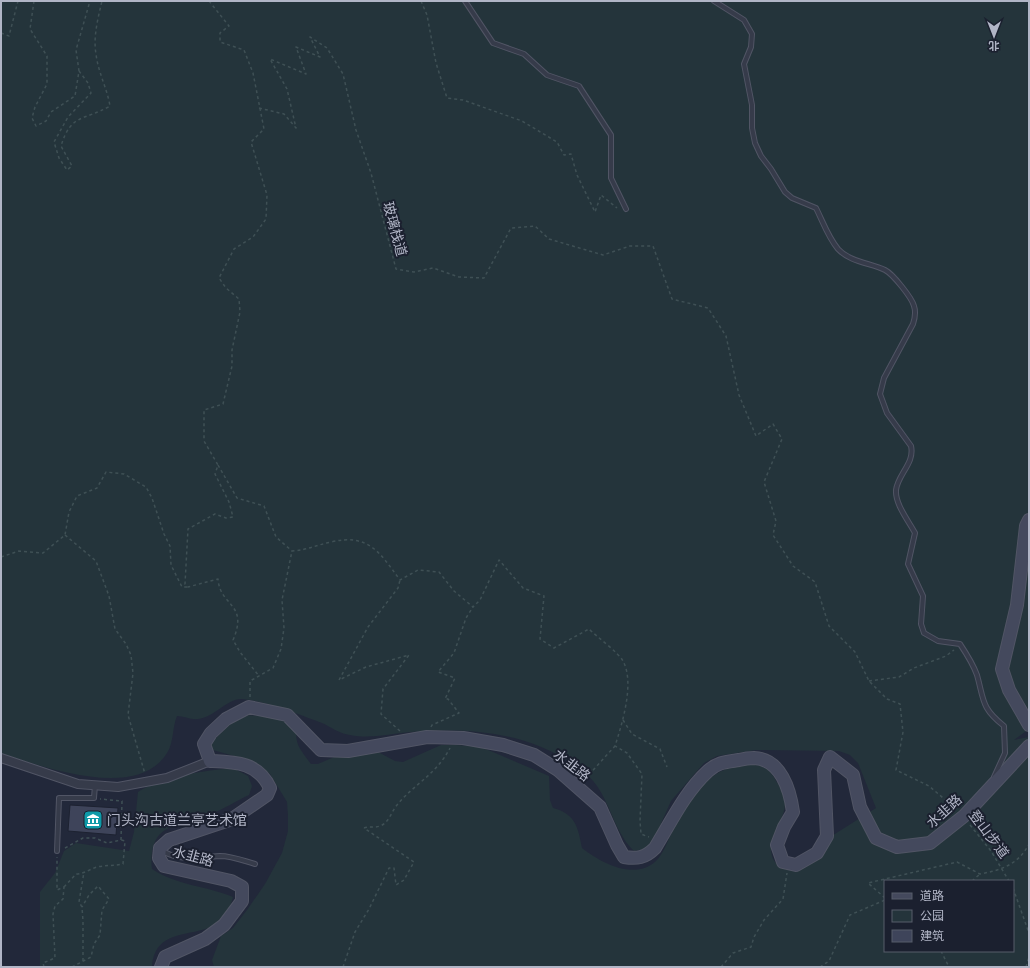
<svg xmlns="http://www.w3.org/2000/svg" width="1030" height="968" font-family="'Fira Sans','Noto Sans SC',sans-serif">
<rect width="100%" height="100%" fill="#22283a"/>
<g fill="#24343b" fill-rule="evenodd">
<path d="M1,1H1029V729L1014,740L1029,737V967H214L212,960L221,936L233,928L247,910L265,884L282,853L288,831V815L287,802L270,774L248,760L213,750L210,744L229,725L245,715L292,718L297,724C294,744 299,748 311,764H318L341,754L378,752L395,761L403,762L441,745H456L481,747L549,776L550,800L553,808C576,814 578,828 582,848C601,863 635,881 656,861C663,854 667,843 671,834C684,806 701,776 732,767C744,764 756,763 767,769C771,772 774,777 776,781C780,786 784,795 785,801C787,822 756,849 781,868L876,808L858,763L850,755L839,751L756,750L717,756L704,763L671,801L652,844L645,849L634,851C611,829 610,793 585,773C534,732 473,727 410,732C390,734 370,739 350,735C340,734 331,727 322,723C301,715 263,700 241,699C227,699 213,718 198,719C192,720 183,716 177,716C172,728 174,742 167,753C137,802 43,766 1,754ZM885,881H1013V951H885Z"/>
<path d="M233,768L248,776L252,786L249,795C236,801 224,809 211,814C177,827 148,822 152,869C175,885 207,886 233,897C231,905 228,913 223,919C202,941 155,923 152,967H40V892L55,873L64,851L76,843L129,851L134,832L138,792C160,777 207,770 233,768Z"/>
</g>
<path fill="#3e445a" stroke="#1d2231" d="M70,805L118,808L116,835L68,831Z"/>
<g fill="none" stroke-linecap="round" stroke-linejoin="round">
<g stroke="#515565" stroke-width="6">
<g id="lane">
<path d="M465,1L493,43L524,54L547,75L579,86L611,135V178L626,209"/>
<path d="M714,1L744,20L752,34L751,47L744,64L752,105V128L755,143L761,156L771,169L785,192L792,198L816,208C823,222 828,237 838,249C850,262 870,263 885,270C893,274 912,298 914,306C916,312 915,318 913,324L884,378L880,394L887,413L911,446C915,463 898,474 896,490C895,504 908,520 915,533L908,564L923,596L921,624L924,633L938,641L960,644C966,653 973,664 977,675C984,700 981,708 1004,726L1005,753L994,777"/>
<path d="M162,850C176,862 203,857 220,856C232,856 244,861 255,864"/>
<path d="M57,851L59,798H94L95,785"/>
</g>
</g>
<g stroke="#515565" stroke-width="10">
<path id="street" d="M1,758L78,784L118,787L167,778L210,761"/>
</g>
<g stroke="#515565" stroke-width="14">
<g id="secondary">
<path d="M1029,520L1026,526L1017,605L1002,669L1009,690L1029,725"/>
<path d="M161,967L165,957L205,939L224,925L242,901V887L231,881L164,866L159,858L160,848L169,840L232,819L267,795L270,788C258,762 235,762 210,761L204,744L211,733L226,719L249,707L287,715L321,750L348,751L427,737L463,738L503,745L534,755L558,770L600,807L617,845L624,857C637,859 645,858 655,848C671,822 685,792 708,771C718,762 726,762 739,760C743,759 749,758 754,758C781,759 790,790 793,812L784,827L777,845L783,862L796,865L817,853L827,836L824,770L830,757L853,775L860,807L876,838L897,847L930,843L964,816L1029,746"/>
</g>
</g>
<g stroke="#3f5055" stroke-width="1.5" stroke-dasharray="3 3" stroke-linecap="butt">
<path d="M34,1L30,29L47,56V84L35,107L32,118L36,126L46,121L51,112L75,96L79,71L76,50L90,1"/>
<path d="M209,1L229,26L220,33V42L244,50L253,73L264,129L251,142L267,195L266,219L253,237L234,249L219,278L226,288L239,299L240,312L232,350V366L223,404L204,410V441L218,465L215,474L229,502L233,517L226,518L215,514L188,529L185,584L188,587L218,579C220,607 249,603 233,640L240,652L259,676"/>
<path d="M421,1L427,15L436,63L447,98L463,100L522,121L557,142L564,155L571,154L577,175L595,212L601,195L617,208"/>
<path d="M1,33L9,36L18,1"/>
<path d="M79,71L88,83L91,93L68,117L54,142L59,158L67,170L72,166L61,146C71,113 84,121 110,106C107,88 98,72 96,54C93,37 98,18 102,1"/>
<path d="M259,108L284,114L296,128L287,89L270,59L306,74L296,47L320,57L310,37L327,48L343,74L356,130L371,173L396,269L414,272L433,268L459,277L484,278L511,228L535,226L549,239L603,255L630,246H653L672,299L708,308L726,336L739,395L756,436L773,424L782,439L764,482L776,521L773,535L793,566L815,582L829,626L855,652L869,681L887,699L900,704L903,732L896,770L929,786L956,809"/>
<path d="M218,465L237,498L264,506L276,537L292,551C308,550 316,545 331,542C369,533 380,553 400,580L418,570L439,572L454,591L473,607L480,600L499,560L523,588L544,596L540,639L554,648L589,629C596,636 619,653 623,661C635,683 622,724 615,746L627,753L642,774L640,821L641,834L649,837"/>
<path d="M65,535L96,561L109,596L115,629L126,644L131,655L133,673L128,715L145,774"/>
<path d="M1,557L19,551L43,553L65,535L69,512L77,496L97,488L106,472L124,474L146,487L152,498L164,534L170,546L171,565L182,587H188"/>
<path d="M869,681L899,677L914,668L946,656L954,650"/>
<path d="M250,697V681L273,668L281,649L284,628L282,600L292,551"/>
<path d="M623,720L632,734L660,749L667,767"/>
<path d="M431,727L432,725L459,713L448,699H445L455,678L438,672L454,653L466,618L473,607"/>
<path d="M400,731L381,714L383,689L409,655L366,667L339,680L368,627L398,588L400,580"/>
<path d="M585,779L615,746"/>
<path d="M970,825L991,851L1009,881"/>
<path d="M364,828C369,826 375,828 380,826C389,823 391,812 397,805C415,783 436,775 450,748"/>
<path d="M65,848L83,838H95L107,843L121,840L122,801L100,799"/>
<path d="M972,881L980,874"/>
<path d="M64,887L76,874C84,874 90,869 97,867C106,865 114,866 123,864L125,841L121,840"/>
<path d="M1013,888L1029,933"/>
<path d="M885,898L868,883L957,862L980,874C1001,870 1018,865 1029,844"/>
<path d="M941,951L949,967"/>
<path d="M83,961V921L82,907L79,902L84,872"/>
<path d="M44,967L43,963L55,958L53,914L55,906L63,899L64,887L57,890V857"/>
<path d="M72,967L91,957L94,944L100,935L102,910L109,899L98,886L89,895L82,907"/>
<path d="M343,967L355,932L369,909L389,868H394L396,885L404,880L414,862L364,828"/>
<path d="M721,967L733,953L751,947L754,937L764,920L783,899L787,873"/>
<path d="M820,967L829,961L850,915L885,900"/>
<path d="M1026,967L1029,957"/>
</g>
<use href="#lane" stroke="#363b4a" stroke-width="4"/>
<use href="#street" stroke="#363b4a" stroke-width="8"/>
<use href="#secondary" stroke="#44495d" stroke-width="12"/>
</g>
<defs>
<g id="museum-square" transform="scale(1)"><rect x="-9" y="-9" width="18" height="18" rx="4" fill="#0f9aa8" stroke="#1b202f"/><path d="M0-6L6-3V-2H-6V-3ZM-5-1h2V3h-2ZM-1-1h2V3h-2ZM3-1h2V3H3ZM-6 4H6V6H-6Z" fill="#fff"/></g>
</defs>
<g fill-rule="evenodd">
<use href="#museum-square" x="93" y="820"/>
</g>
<g text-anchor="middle" stroke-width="4" stroke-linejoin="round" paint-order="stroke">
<g font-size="14" fill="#b1b5c6" stroke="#1b202f">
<text transform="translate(395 229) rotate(75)" y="5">玻璃栈道</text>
<text transform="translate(572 765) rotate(38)" y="5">水韭路</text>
<text transform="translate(944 811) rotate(-42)" y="5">水韭路</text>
<text transform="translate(989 834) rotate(53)" y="5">登山步道</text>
<text transform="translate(193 856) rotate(15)" y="5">水韭路</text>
</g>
<g font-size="14" fill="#b1b5c6" stroke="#1b202f" text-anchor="start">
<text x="107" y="825">门头沟古道兰亭艺术馆</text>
</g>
</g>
<rect width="1030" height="968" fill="none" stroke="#b1b5c6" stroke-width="4"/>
<rect x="884" y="880" width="130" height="72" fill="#1b202f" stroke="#575c6b"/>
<rect x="892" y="893" width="20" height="6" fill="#44495d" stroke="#575c6b"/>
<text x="920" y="900" font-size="12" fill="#b1b5c6">道路</text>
<rect x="892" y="910" width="20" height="12" fill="#24343b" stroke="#575c6b"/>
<text x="920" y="920" font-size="12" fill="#b1b5c6">公园</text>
<rect x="892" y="930" width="20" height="12" fill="#3e445a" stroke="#575c6b"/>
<text x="920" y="940" font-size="12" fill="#b1b5c6">建筑</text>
<g transform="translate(994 36) rotate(180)" stroke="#1b202f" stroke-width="3" paint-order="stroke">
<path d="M0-3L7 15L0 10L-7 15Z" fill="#b1b5c6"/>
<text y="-6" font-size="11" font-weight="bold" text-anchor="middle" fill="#b1b5c6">北</text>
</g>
</svg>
